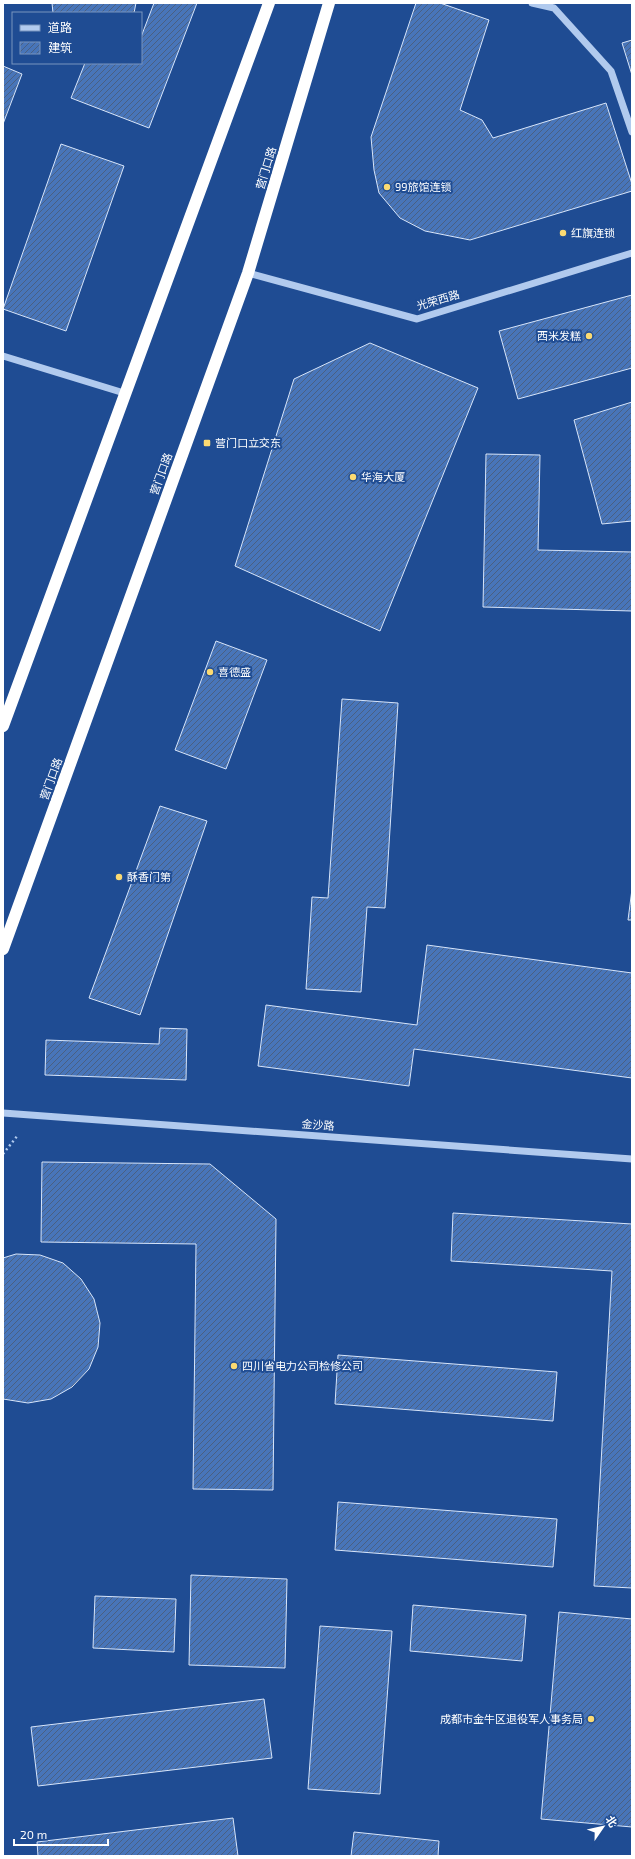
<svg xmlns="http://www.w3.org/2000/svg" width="635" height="1859" font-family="'Exo 2','Noto Sans SC',sans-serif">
<defs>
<pattern id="building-hatch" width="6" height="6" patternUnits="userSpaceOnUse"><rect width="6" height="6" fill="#4875b9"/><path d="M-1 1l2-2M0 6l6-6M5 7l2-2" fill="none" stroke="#4a6082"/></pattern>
</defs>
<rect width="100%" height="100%" fill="#1f4c93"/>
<g fill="url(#building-hatch)" stroke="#d7e5fa">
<path d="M52,3H136L134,13H53Z"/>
<path d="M154,3H197L149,128L71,98L85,63H141V37Z"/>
<path d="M416,3H440L489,20L460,110L482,120L493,138L606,103L632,184V191L470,240L425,231L400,218L379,193L374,170L371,137Z"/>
<path d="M632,40V75L622,43Z"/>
<path d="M3,66L22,74L3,124Z"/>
<path d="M61,144L124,166L66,331L3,309Z"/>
<path d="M632,295V368L518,399L499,331Z"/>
<path d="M370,343L478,388L380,631L235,566L294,379Z"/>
<path d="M632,402V521L602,524L574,420Z"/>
<path d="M486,454L540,455L538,550L632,552V611L483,607Z"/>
<path d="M216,641L267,660L226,769L175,750Z"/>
<path d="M342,699L398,703L385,908L367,907L361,992L306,989L312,897L328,898Z"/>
<path d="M160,806L207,821L140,1015L89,998Z"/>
<path d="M632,889V920H628Z"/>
<path d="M427,945L632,973V1078L414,1049L409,1086L258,1066L266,1005L417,1025Z"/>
<path d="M160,1028L187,1029L186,1080L45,1075L46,1040L159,1044Z"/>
<path d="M42,1162L210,1164L276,1219L273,1490L193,1489L196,1244L41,1242Z"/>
<path d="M453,1213L632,1224V1588L594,1586L612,1271L451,1261Z"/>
<path d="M16,1254L40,1255L63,1263L81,1279L94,1299L100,1323L98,1347L89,1369L72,1387L51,1399L28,1403L3,1399V1258Z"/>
<path d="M338,1355L557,1372L553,1421L335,1404Z"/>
<path d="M338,1502L557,1519L553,1567L335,1550Z"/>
<path d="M191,1575L287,1579L285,1668L189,1665Z"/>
<path d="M95,1596L176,1599L174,1652L93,1648Z"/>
<path d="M413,1605L526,1615L522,1661L410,1651Z"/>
<path d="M559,1612L632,1619V1827L541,1819Z"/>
<path d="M320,1626L392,1631L380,1794L308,1789Z"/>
<path d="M264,1699L272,1758L38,1786L31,1727Z"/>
<path d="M233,1818L238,1856H38L37,1842Z"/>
<path d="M354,1832L439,1841L438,1856H351Z"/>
</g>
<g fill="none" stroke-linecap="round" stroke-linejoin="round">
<path stroke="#b1caee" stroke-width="2.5" stroke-dasharray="2 3" stroke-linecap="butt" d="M3,1154L18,1135"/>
<g stroke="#b1caee" stroke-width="7">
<path d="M532,3L554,8L611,71L632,132"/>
<path d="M248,273L417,319L632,253"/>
<path d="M3,356L124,393"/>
<path d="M3,1113L632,1159"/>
</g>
<g stroke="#fff" stroke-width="12">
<path d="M3,726L269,3"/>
<path d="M3,949L248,273L329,3"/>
</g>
</g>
<g fill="#fbda72" stroke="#1f4c93" stroke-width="1.5">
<circle cx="387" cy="187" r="4"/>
<circle cx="563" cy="233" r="4"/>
<circle cx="589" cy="336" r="4"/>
<rect x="203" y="439" width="8" height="8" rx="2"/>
<circle cx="353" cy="477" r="4"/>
<circle cx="210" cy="672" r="4"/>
<circle cx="119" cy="877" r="4"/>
<circle cx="234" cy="1366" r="4"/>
<circle cx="591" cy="1719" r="4"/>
</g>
<g text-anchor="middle" stroke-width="4" stroke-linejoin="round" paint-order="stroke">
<g font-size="11" fill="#fff" stroke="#1f4c93">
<text transform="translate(266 168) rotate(-73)" y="4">营门口路</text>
<text transform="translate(438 300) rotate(-16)" y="4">光荣西路</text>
<text transform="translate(161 474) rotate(-70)" y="4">营门口路</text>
<text transform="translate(51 779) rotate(-70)" y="4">营门口路</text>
<text transform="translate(318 1125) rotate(4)" y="4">金沙路</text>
</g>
<g font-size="11" fill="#fff" stroke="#1f4c93" text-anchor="start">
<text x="395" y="191">99旅馆连锁</text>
<text x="571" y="237">红旗连锁</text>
<text x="581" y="340" text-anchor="end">西米发糕</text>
<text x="215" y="447">营门口立交东</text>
<text x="361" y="481">华海大厦</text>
<text x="218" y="676">喜德盛</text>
<text x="127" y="881">酥香门第</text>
<text x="242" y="1370">四川省电力公司检修公司</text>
<text x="583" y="1723" text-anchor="end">成都市金牛区退役军人事务局</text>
</g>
</g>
<rect width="635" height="1859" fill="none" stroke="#ffffff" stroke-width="8"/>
<rect x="12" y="12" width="130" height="52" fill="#1f4c93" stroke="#7994be"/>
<rect x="20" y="25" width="20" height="6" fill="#b1caee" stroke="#7994be"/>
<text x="48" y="32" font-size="12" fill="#ffffff">道路</text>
<rect x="20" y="42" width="20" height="12" fill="url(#building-hatch)" stroke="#7994be"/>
<text x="48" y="52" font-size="12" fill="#ffffff">建筑</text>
<g transform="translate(603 1827) rotate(56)" stroke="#1f4c93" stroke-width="3" paint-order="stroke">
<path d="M0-3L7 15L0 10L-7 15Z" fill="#ffffff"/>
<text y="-6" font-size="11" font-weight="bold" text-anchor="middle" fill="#ffffff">北</text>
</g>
<path d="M14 1839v6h94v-6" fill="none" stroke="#ffffff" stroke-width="2"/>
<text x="20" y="1839" font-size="12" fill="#ffffff" stroke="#1f4c93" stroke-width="3" paint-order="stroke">20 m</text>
</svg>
